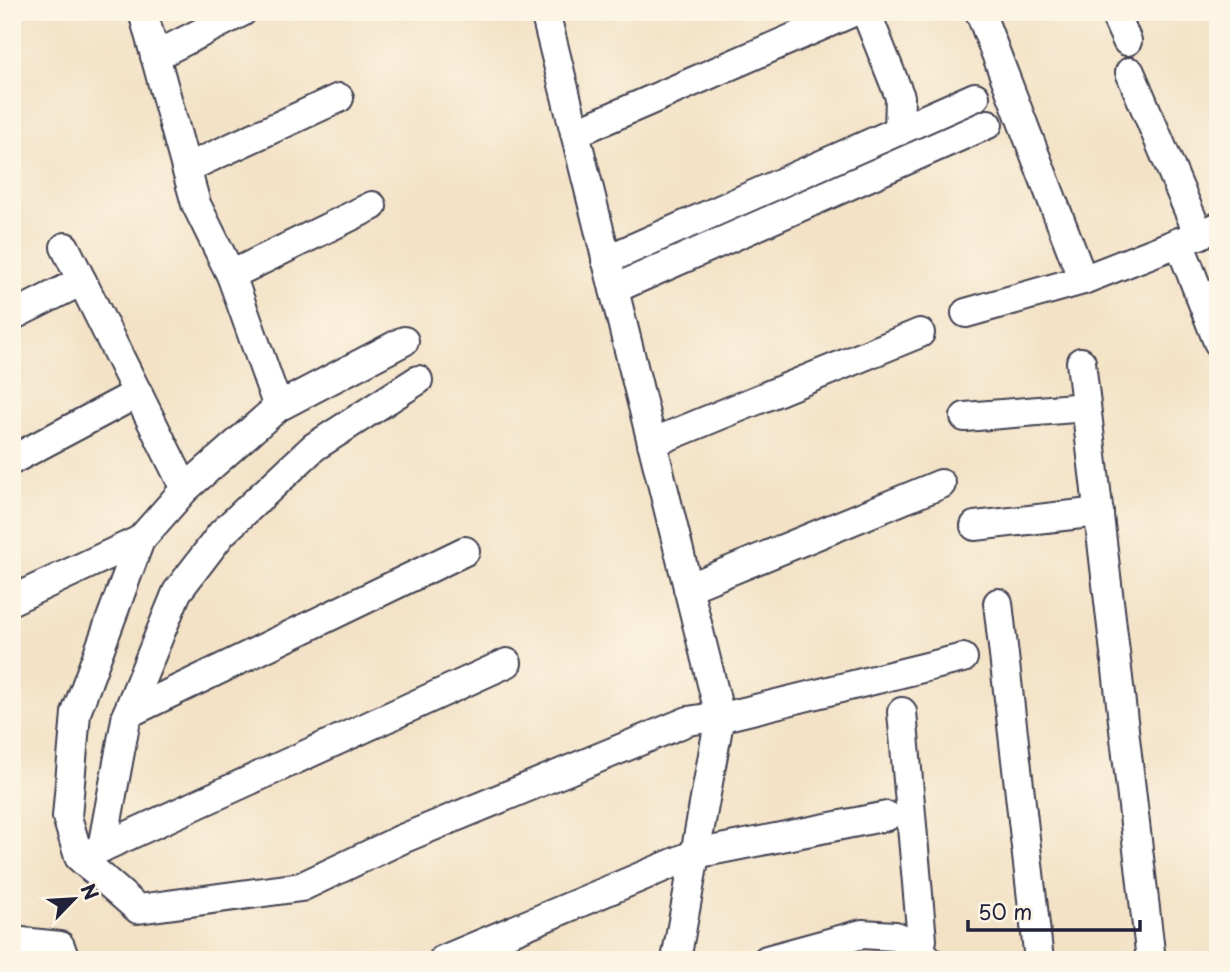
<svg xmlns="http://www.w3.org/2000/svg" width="1230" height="972" font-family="'Playpen Sans',sans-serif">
<rect width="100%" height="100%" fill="#fcf5e5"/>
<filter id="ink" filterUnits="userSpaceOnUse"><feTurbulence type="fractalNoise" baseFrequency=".0143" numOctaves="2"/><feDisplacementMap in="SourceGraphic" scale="14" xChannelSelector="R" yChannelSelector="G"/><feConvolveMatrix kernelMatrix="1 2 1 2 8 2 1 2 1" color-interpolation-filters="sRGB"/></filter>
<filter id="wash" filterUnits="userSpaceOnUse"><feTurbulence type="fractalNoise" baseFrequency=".00686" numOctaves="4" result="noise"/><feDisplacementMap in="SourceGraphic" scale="28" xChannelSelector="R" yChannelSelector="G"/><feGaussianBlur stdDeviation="1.57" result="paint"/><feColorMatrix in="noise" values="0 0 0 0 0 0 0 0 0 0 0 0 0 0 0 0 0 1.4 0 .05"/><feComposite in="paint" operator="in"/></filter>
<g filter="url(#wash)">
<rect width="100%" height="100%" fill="#f3e2c6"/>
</g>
<g filter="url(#ink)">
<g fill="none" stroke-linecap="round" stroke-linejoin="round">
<g stroke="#413f50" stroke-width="32">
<g id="minor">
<path d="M143,12L196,204L231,275L278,407"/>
<path d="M545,12L720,716L676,960"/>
<path d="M866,12L900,97L899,131"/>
<path d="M980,12L1083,280"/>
<path d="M1114,12L1127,41"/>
<path d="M155,56L242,12"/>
<path d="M1130,72L1199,235"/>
<path d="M575,133L853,12"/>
<path d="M187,168L339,98"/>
<path d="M1179,242L1218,342"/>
<path d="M65,247L185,489"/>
<path d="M606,260L975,97"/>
<path d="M231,275L372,206"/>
<path d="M614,289L988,124"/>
<path d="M966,313L1083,280L1218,227"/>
<path d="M12,316L82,281"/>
<path d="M404,341L278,407L185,489L140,540L76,713L67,817L79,857L138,909L301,887L402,839L688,721L720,716"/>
<path d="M1081,362L1151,960"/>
<path d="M965,417L1086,407"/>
<path d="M652,443L920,333"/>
<path d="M12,460L138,393"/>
<path d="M975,526L1099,512"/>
<path d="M688,588L941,484"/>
<path d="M12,600L140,540"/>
<path d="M998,603L1039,960"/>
<path d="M902,712L922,940L919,948"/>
<path d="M127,714L465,551"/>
<path d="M719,718L963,658"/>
<path d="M102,848L127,714L177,592L222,533L314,447L418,380"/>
<path d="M88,854L507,663"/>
<path d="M12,941L60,946L65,960"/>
<path d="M443,960L695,854L887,816"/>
<path d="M767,960L862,934L895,936L914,943L929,960"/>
</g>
</g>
<use href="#minor" stroke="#fff" stroke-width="28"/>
</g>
</g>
<rect width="1230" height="972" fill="none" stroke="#fcf5e5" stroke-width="42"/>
<g transform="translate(74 899) rotate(65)" stroke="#fcf5e5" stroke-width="5" paint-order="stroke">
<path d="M0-5L12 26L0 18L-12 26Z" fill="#22223b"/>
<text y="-10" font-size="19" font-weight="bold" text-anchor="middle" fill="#22223b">N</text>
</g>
<path d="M968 920v10h172v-10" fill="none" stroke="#22223b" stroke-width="3.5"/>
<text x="978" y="920" font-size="21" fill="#22223b" stroke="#fcf5e5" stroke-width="5" paint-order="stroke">50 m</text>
</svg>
